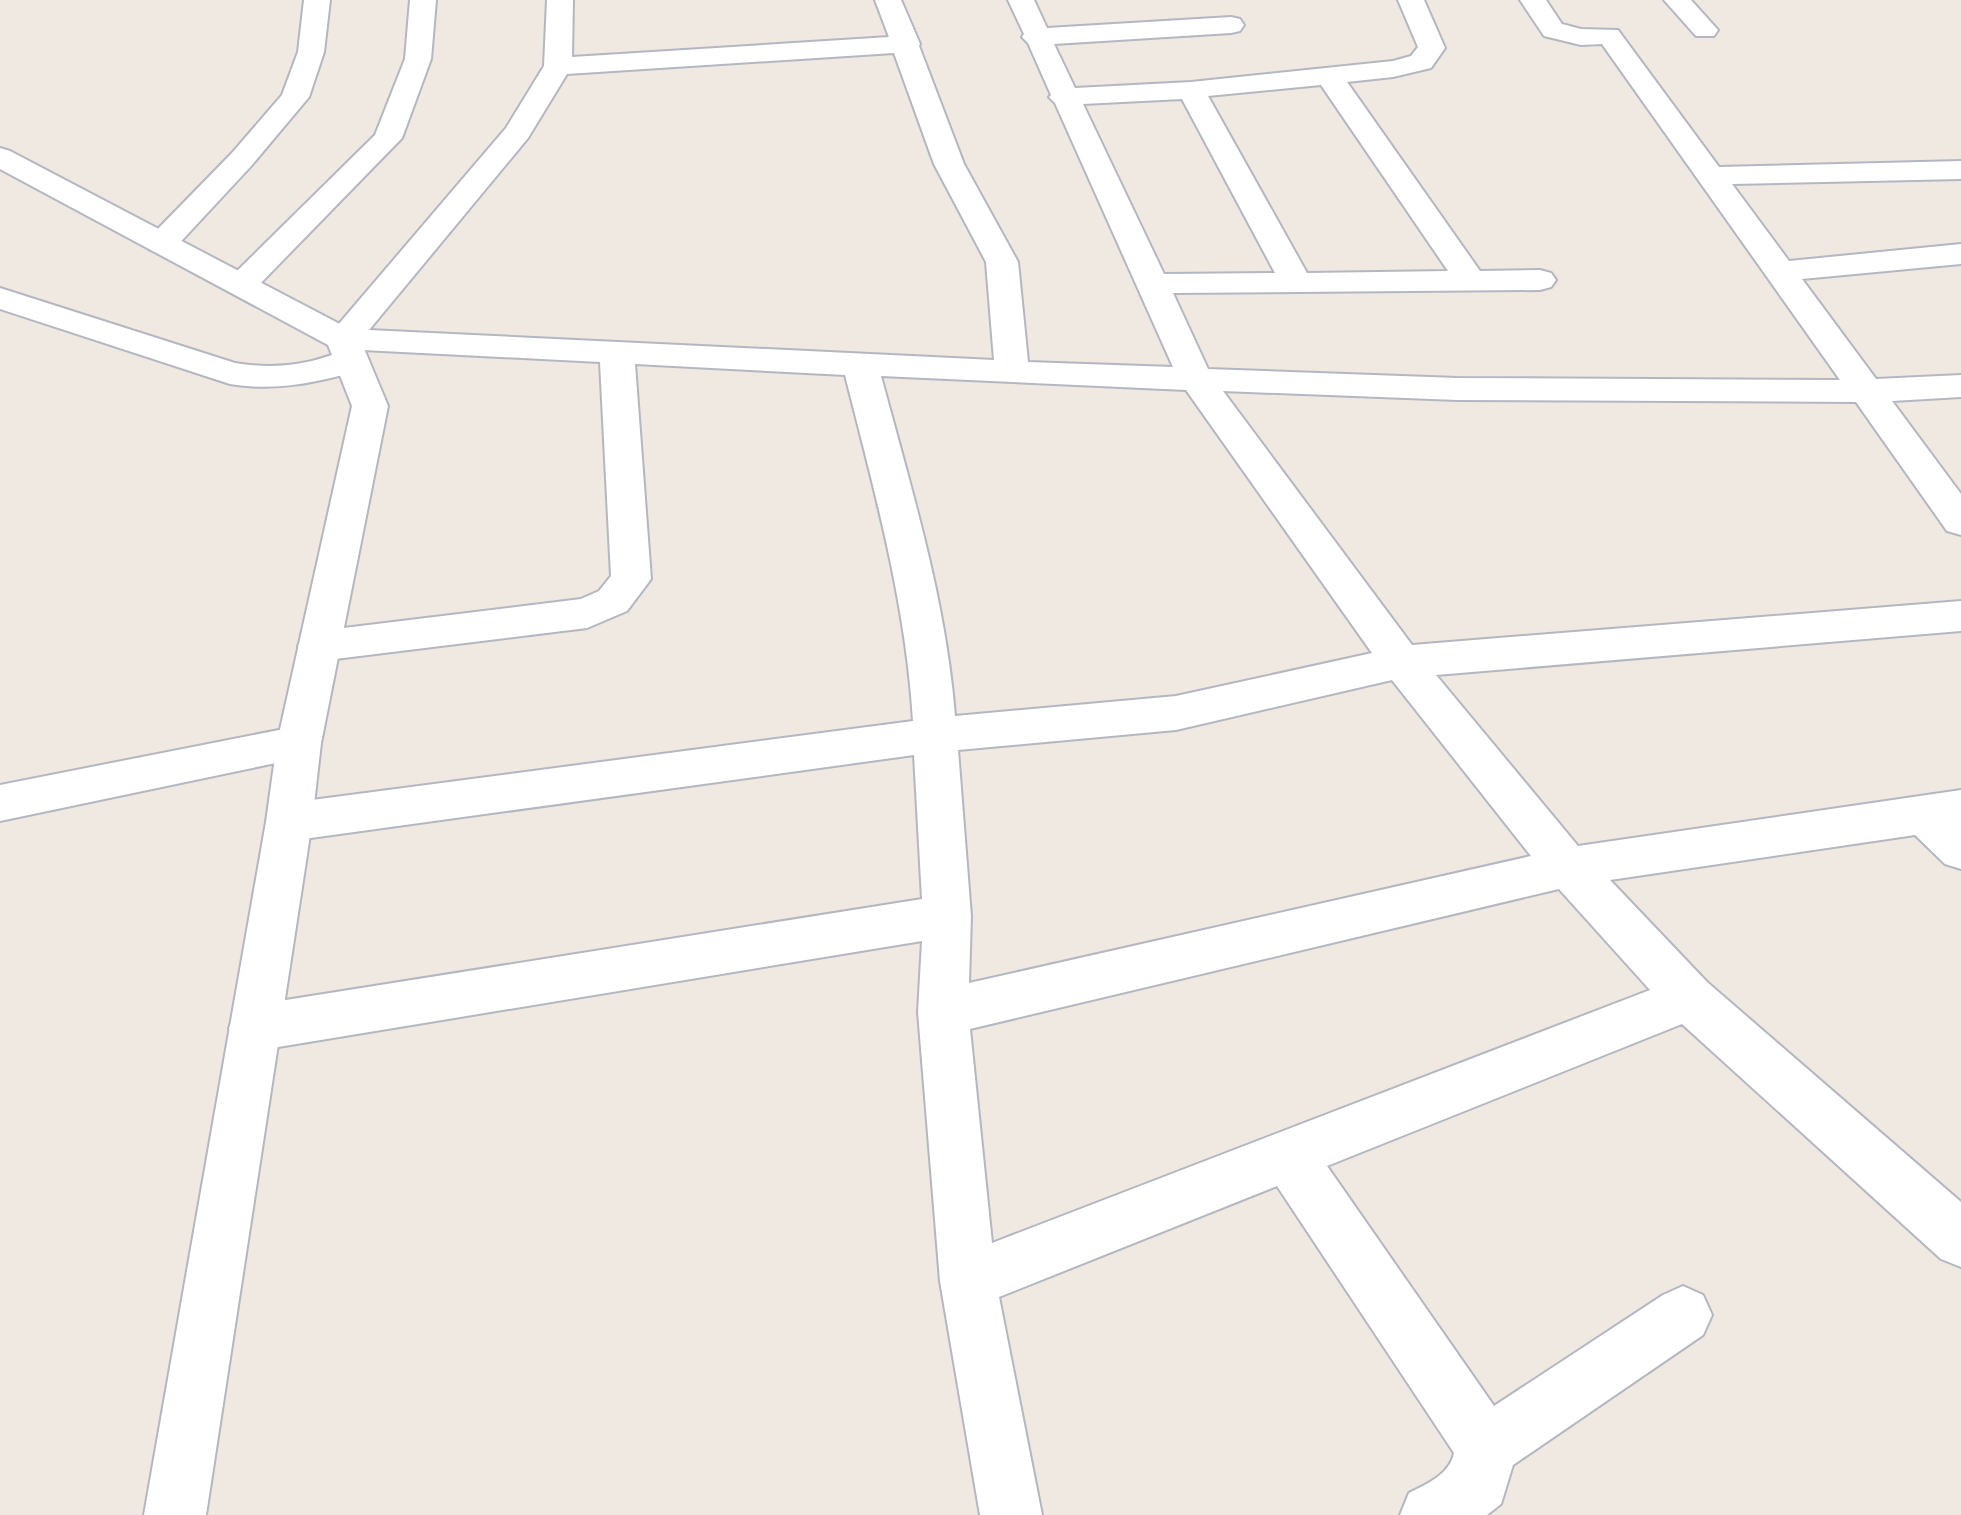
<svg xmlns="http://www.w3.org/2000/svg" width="1961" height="1515" font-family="'IBM Plex Sans',sans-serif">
<rect width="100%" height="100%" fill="#efe9e1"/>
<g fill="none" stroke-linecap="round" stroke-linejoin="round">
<g stroke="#b4b7c1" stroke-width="4">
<g id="minor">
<path d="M304,0H330L324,52L309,97L252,165L173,250L162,252L151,250L146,243L151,236L232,153L282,95L298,52Z"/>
<path d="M410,0H436L431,59L402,138L252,292L241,295L230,292L225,285L230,278L375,135L405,59Z"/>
<path d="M547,0H573L572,57L889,37L875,0H901L920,44L919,46L964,164L1018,262L1028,362L1173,367L1055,103L1049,97L1051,95L1028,43L1022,37L1024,34L1008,0H1034L1047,28L1231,17L1240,19L1244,25L1240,31L1231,33L1054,44L1075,88L1191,82L1393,61L1411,56L1418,47L1398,0H1424L1445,48L1431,68L1393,77L1347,82L1480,271L1540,270L1551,273L1556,280L1551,287L1540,290L1173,293L1208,369L1457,378L1840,380L1602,44L1581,45L1544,36L1520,0H1546L1562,24L1581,29L1618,30L1719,167L1961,161V179L1732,184L1789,261L1961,244V264L1802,279L1876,379L1961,375V397L1892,401L1961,494V535L1947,531L1856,402L1457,400L1223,391L1412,645L1961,601V631L1436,675L1578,846L1961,790V869L1945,864L1915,835L1610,880L1707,982L1961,1202V1267L1941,1259L1682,1024L1327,1166L1494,1406L1663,1295L1683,1286L1703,1295L1712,1315L1703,1335L1513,1465L1501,1504L1487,1515H1400L1409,1493C1427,1484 1450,1474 1454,1453L1277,1186L999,1297L1042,1515H980L940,1281L918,1012L922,941L254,1051L236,1044L229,1028L236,1012L254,1005L922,899L914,755L289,841L273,835L266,822L273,809L289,803L913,721C906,603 874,489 845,375L635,364L651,579L627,611L587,628L319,661L304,657L298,646L304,635L319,631L581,599L599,591L611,576L600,362L343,349L331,346L326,339L506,128L544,66ZM894,53L934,164L986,262L994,360L369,330L528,138L567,74ZM1321,85L1448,271L1307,273L1208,96ZM1182,99L1275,273L1164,274L1083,104ZM881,376L1186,390L1372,653L1176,696L955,716C946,600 911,488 881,376ZM1392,680L1531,856L969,983L971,916L958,750L1176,730ZM1559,889L1650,990L992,1243L970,1029Z"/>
<path d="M1664,0H1691L1718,30L1714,36H1696Z"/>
<path d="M0,288L235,363C259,367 283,367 307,362C326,358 344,348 364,353L369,361L364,369C319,382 277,392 230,384L0,309Z"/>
<path d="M299,726L314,731L321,743L314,755L0,821V785Z"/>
</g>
</g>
<g stroke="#b4b7c1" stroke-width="4">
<path id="tertiary" d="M0,148L10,151L355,332L360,339L388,406L321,743L312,822L206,1515H144L266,822L277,743L352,406L328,345L0,169Z"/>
</g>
<use href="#minor" fill="#fff" fill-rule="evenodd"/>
<use href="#tertiary" fill="#fff" fill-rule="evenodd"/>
</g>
</svg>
